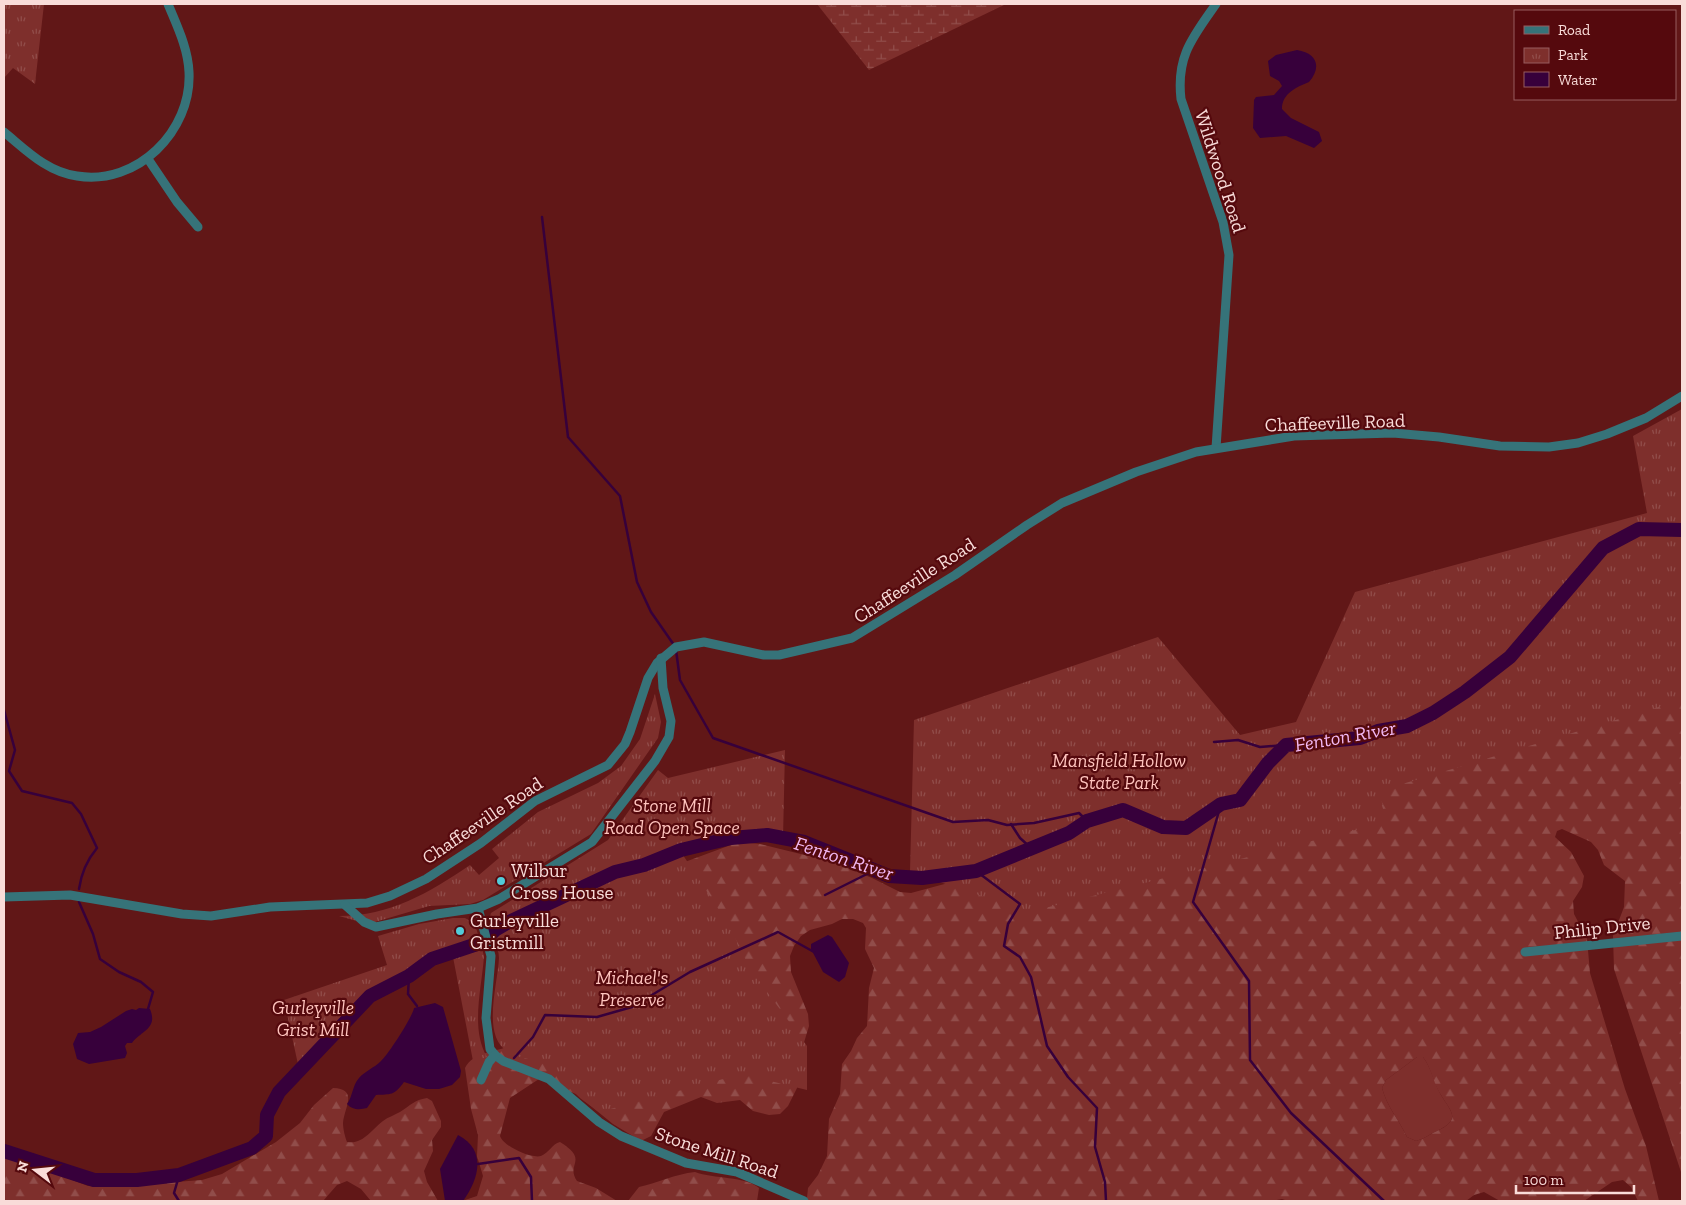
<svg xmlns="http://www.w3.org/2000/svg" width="1686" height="1205" font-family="'Zilla Slab',serif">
<defs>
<pattern id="forest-firs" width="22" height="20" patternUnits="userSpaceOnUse" patternTransform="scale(1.25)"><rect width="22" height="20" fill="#7e2f2c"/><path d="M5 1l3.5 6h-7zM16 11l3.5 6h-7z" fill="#914d4a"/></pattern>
<pattern id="wetland-marsh" width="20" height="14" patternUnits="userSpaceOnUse" patternTransform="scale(1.25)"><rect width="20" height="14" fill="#7e2f2c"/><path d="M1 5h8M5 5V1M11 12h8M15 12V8" fill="none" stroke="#914d4a"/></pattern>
<pattern id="park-tufts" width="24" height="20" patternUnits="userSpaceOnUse" patternTransform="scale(1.25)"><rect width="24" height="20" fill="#7e2f2c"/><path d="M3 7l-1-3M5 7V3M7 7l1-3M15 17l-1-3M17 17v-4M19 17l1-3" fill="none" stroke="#914d4a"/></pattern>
</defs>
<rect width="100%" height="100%" fill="#611717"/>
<path fill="#7e2f2c" d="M1417,1057H1423C1432,1069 1434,1083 1441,1095C1451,1112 1462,1119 1437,1131C1430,1134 1424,1139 1416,1141L1407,1137C1399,1120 1387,1107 1382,1088L1386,1080Z"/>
<g fill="url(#forest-firs)" fill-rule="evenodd">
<path d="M1682,531V1175L1614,969L1613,936L1624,907L1625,881L1604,865L1598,850L1591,842L1562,829L1557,831L1555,837L1571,852L1584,876L1582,887L1573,901L1574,914L1587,939L1590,973L1625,1089L1646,1146L1659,1201H1638L1631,1187L1623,1180L1612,1182L1584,1201H1500L1484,1192L1474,1195L1466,1201H1288L1282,1199L1271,1201H809L807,1198L808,1188L818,1175L827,1156L829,1119L840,1094L842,1064L851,1051L857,1038L867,1026L869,988L874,968L865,949L866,928L863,923L853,919H842L832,924L810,930L801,936L794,946L790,956L791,972L808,1014L809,1026L802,1049L797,1088L788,1106L780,1114L769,1115L753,1111L740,1100L717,1103L701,1097L664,1112L651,1136L641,1141L613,1124L576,1094L539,1079L510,1098L500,1136C503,1146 531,1159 541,1156C549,1153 552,1144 560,1142C590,1161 565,1163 577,1181L596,1188L617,1201H462L477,1196L483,1176L477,1156L478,1135L471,1109L465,1068C473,1052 495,1052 510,1046L655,873L739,842L760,844L833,862L872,878L900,892L911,893L952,882L1066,844ZM1417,1057H1423C1432,1069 1433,1083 1441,1095C1451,1112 1462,1119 1437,1131C1430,1134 1424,1139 1416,1141L1407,1137C1399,1120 1387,1107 1382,1088L1386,1080Z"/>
<path d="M333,1088C359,1089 344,1108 343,1123C343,1129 345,1137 347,1142C363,1145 372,1129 383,1121C388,1117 395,1115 400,1112C411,1105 414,1100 427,1098L432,1101L441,1121V1127L432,1140L433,1151L424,1171L427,1182L438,1201H371L361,1189L347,1181L337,1185L323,1201H4V1157L9,1156L88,1186L109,1187L202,1180L222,1174L276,1142L300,1123L314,1105Z"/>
<path d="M695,1172C713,1179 746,1176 759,1188L757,1201H628L639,1187C658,1183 675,1174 695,1172Z"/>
</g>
<path fill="url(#wetland-marsh)" d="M817,4H1006L869,70Z"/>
<g fill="url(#park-tufts)">
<path d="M4,4H44L35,84L13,68L4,78Z"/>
<path d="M1682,409V700L1379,791L1387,822L1029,912L910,872L914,720L1158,637L1240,735L1296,722L1355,592L1647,513L1633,436Z"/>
<path d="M655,694L661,722L658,738L591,834L483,900L470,904L429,906L375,922L357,921L339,916C390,916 429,893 470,865L479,875L499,858L492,849L538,812L598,783L621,766L640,739Z"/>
<path d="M785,750L783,838C747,832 715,841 681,852L730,927L749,967L807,1046V1090L742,1074L599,1112C593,1107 586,1103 580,1098C568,1086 560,1073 544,1064C533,1058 519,1059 508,1052C481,1036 498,984 499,958C499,944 486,926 491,913L608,840L658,770L668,778Z"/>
<path d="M453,918H465L475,924L484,956C482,987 470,1029 487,1057L473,1061L453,957L416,964L391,981L366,1006L331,1035L301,1078L284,1000L387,965L378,936L419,924Z"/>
</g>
<g fill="#37003b">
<path d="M1297,50C1317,53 1322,67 1309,82C1297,87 1282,93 1282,109L1291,118L1319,132L1322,141L1314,148L1286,136L1260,138L1253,128L1254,100L1256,97L1274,95L1282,86L1279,81L1270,76L1268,61L1276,55Z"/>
<path d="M828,935L832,937L849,963L845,977L839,982L823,972L811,949V944Z"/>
<path d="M435,1003L443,1007L461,1071L460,1077L452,1085L439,1089H426L404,1082C394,1096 391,1094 376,1095L367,1108C360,1110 352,1110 347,1104C353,1096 352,1086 359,1078C365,1071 374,1068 381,1061C388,1055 413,1016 414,1008Z"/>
<path d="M139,1008L150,1009C158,1029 142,1030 132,1043H127L125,1046L127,1053L125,1058L89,1064L77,1059L73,1044L78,1033L90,1032L101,1027L126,1011L132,1009L136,1010Z"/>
<path d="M458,1135C487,1150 479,1179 463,1201H445L440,1169Z"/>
</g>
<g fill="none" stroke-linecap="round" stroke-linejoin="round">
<g stroke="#37003b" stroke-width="2.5">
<path d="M542,217L568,437L620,496L637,582L651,612L674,645"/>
<path d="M676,650L680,680L713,738L953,822L988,820L1007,825L1034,823L1079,813L1087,821"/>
<path d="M4,710L15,750L9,771L22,791L72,803L81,814L97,848C87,860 81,875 79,889"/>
<path d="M1214,742L1238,740L1260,747L1286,745"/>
<path d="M1221,804L1193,902L1249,981L1250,1060L1291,1113L1384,1201"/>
<path d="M1011,824L1020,838L1031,848"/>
<path d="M976,871L1020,904L1008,924L1004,946L1020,957L1031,977L1047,1046L1068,1077L1097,1108L1095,1147L1105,1182L1106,1201"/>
<path d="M825,895L873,871"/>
<path d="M79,902L93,934L100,959L119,972L141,982L153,992L148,1009"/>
<path d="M409,976L408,994L417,1006"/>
<path d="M514,1058L533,1037L545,1015L597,1017L632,1007L690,972L778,932L814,952"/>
<path d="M478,1164L519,1158L531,1177L532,1201"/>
<path d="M179,1201L174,1193L179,1176L213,1163"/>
</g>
<path stroke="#37003b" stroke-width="14" d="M4,1151L94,1180H137L179,1175L252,1148L266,1136L267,1115L279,1092L370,996L409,976L432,959L483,942L495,930L507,923L615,872L644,865L681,850L731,838L767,835L804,842L889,876L922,878L976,871L1069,833L1087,821L1123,810L1163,827L1186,828L1221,804L1240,800L1268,763L1286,745L1360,738L1378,731L1407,726L1433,713L1465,692L1510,657L1603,548L1639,529L1682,530"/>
<g stroke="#367379" stroke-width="9">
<path d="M1216,4C1193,37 1176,56 1181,99L1223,222L1229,255L1216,448"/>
<path d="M4,132C26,150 47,172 77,176C137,186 192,131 189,72C188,48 177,26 168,4"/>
<path d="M148,159L177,202L198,227"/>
<path d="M4,897L70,895L182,914L211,916L270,907L367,903L390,896L426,879L481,843L535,801L608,765L625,744L630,732L648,678L657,663L676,647L704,642L764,655H779L852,638L955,575L1027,525L1062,503L1136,472L1196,452L1294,436L1393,433L1439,437L1500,446L1549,447L1578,443L1607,434L1646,418L1682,396"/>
<path d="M345,905L364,922L376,927L437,914L478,908L499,899L592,842L655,761L669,737L671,721L663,688L661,658"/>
<path d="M478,908L491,956L486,1018L490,1049L495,1055L503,1061L549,1079L599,1122L621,1136L686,1163L737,1172L804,1201"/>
<path d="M1525,952L1682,936"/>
<path d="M481,1080L489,1062L495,1055"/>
</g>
</g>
<g fill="#52cbd8" stroke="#55090d" stroke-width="2">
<circle cx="501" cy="881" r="5"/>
<circle cx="460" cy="931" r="5"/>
</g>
<g text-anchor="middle" stroke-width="4.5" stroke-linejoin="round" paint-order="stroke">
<g font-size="19" fill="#f9dcd9" stroke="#55090d">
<text transform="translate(1221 171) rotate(72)" y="7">Wildwood Road</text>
<text transform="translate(1335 422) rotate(-2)" y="7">Chaffeeville Road</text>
<text transform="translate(914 580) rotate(-33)" y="7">Chaffeeville Road</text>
<text transform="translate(482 820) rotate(-34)" y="7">Chaffeeville Road</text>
<text transform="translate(1602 927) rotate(-6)" y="7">Philip Drive</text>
<text transform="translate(717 1152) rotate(18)" y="7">Stone Mill Road</text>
</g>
<g font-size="19" font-style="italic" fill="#ffc4be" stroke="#55090d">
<text x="1119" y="767">Mansfield Hollow<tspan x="1119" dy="22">State Park</tspan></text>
<text x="672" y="812">Stone Mill<tspan x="672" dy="22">Road Open Space</tspan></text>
<text x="632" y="984">Michael's<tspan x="632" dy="22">Preserve</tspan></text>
<text x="313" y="1014">Gurleyville<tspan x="313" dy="22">Grist Mill</tspan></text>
</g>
<g font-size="19" fill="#f9dcd9" stroke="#55090d" text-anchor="start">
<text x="511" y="877">Wilbur<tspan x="511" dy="22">Cross House</tspan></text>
<text x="470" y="927">Gurleyville<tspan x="470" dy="22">Gristmill</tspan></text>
</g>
<g font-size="20" font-style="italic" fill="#f2b8f4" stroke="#55090d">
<text transform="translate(1345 736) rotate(-10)" y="7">Fenton River</text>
<text transform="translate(844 858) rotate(18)" y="7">Fenton River</text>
</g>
</g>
<rect width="1686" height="1205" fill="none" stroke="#f9dcd9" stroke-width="10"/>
<rect x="1514" y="10" width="162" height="90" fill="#55090d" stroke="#975d5f"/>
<rect x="1524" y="26" width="25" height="8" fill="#367379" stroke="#975d5f"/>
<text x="1558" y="35" font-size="15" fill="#f9dcd9">Road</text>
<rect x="1524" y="48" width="25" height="15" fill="url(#park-tufts)" stroke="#975d5f"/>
<text x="1558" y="60" font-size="15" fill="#f9dcd9">Park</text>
<rect x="1524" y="72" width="25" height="15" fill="#37003b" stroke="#975d5f"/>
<text x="1558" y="85" font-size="15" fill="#f9dcd9">Water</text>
<g transform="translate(35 1170) rotate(286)" stroke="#55090d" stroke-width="4" paint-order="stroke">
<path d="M0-4L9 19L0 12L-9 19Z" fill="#f9dcd9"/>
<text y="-8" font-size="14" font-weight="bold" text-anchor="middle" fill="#f9dcd9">N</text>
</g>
<path d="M1516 1185v8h118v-8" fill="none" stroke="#f9dcd9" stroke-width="2.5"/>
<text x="1524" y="1185" font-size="15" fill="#f9dcd9" stroke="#55090d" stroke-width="4" paint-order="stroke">100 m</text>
</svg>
